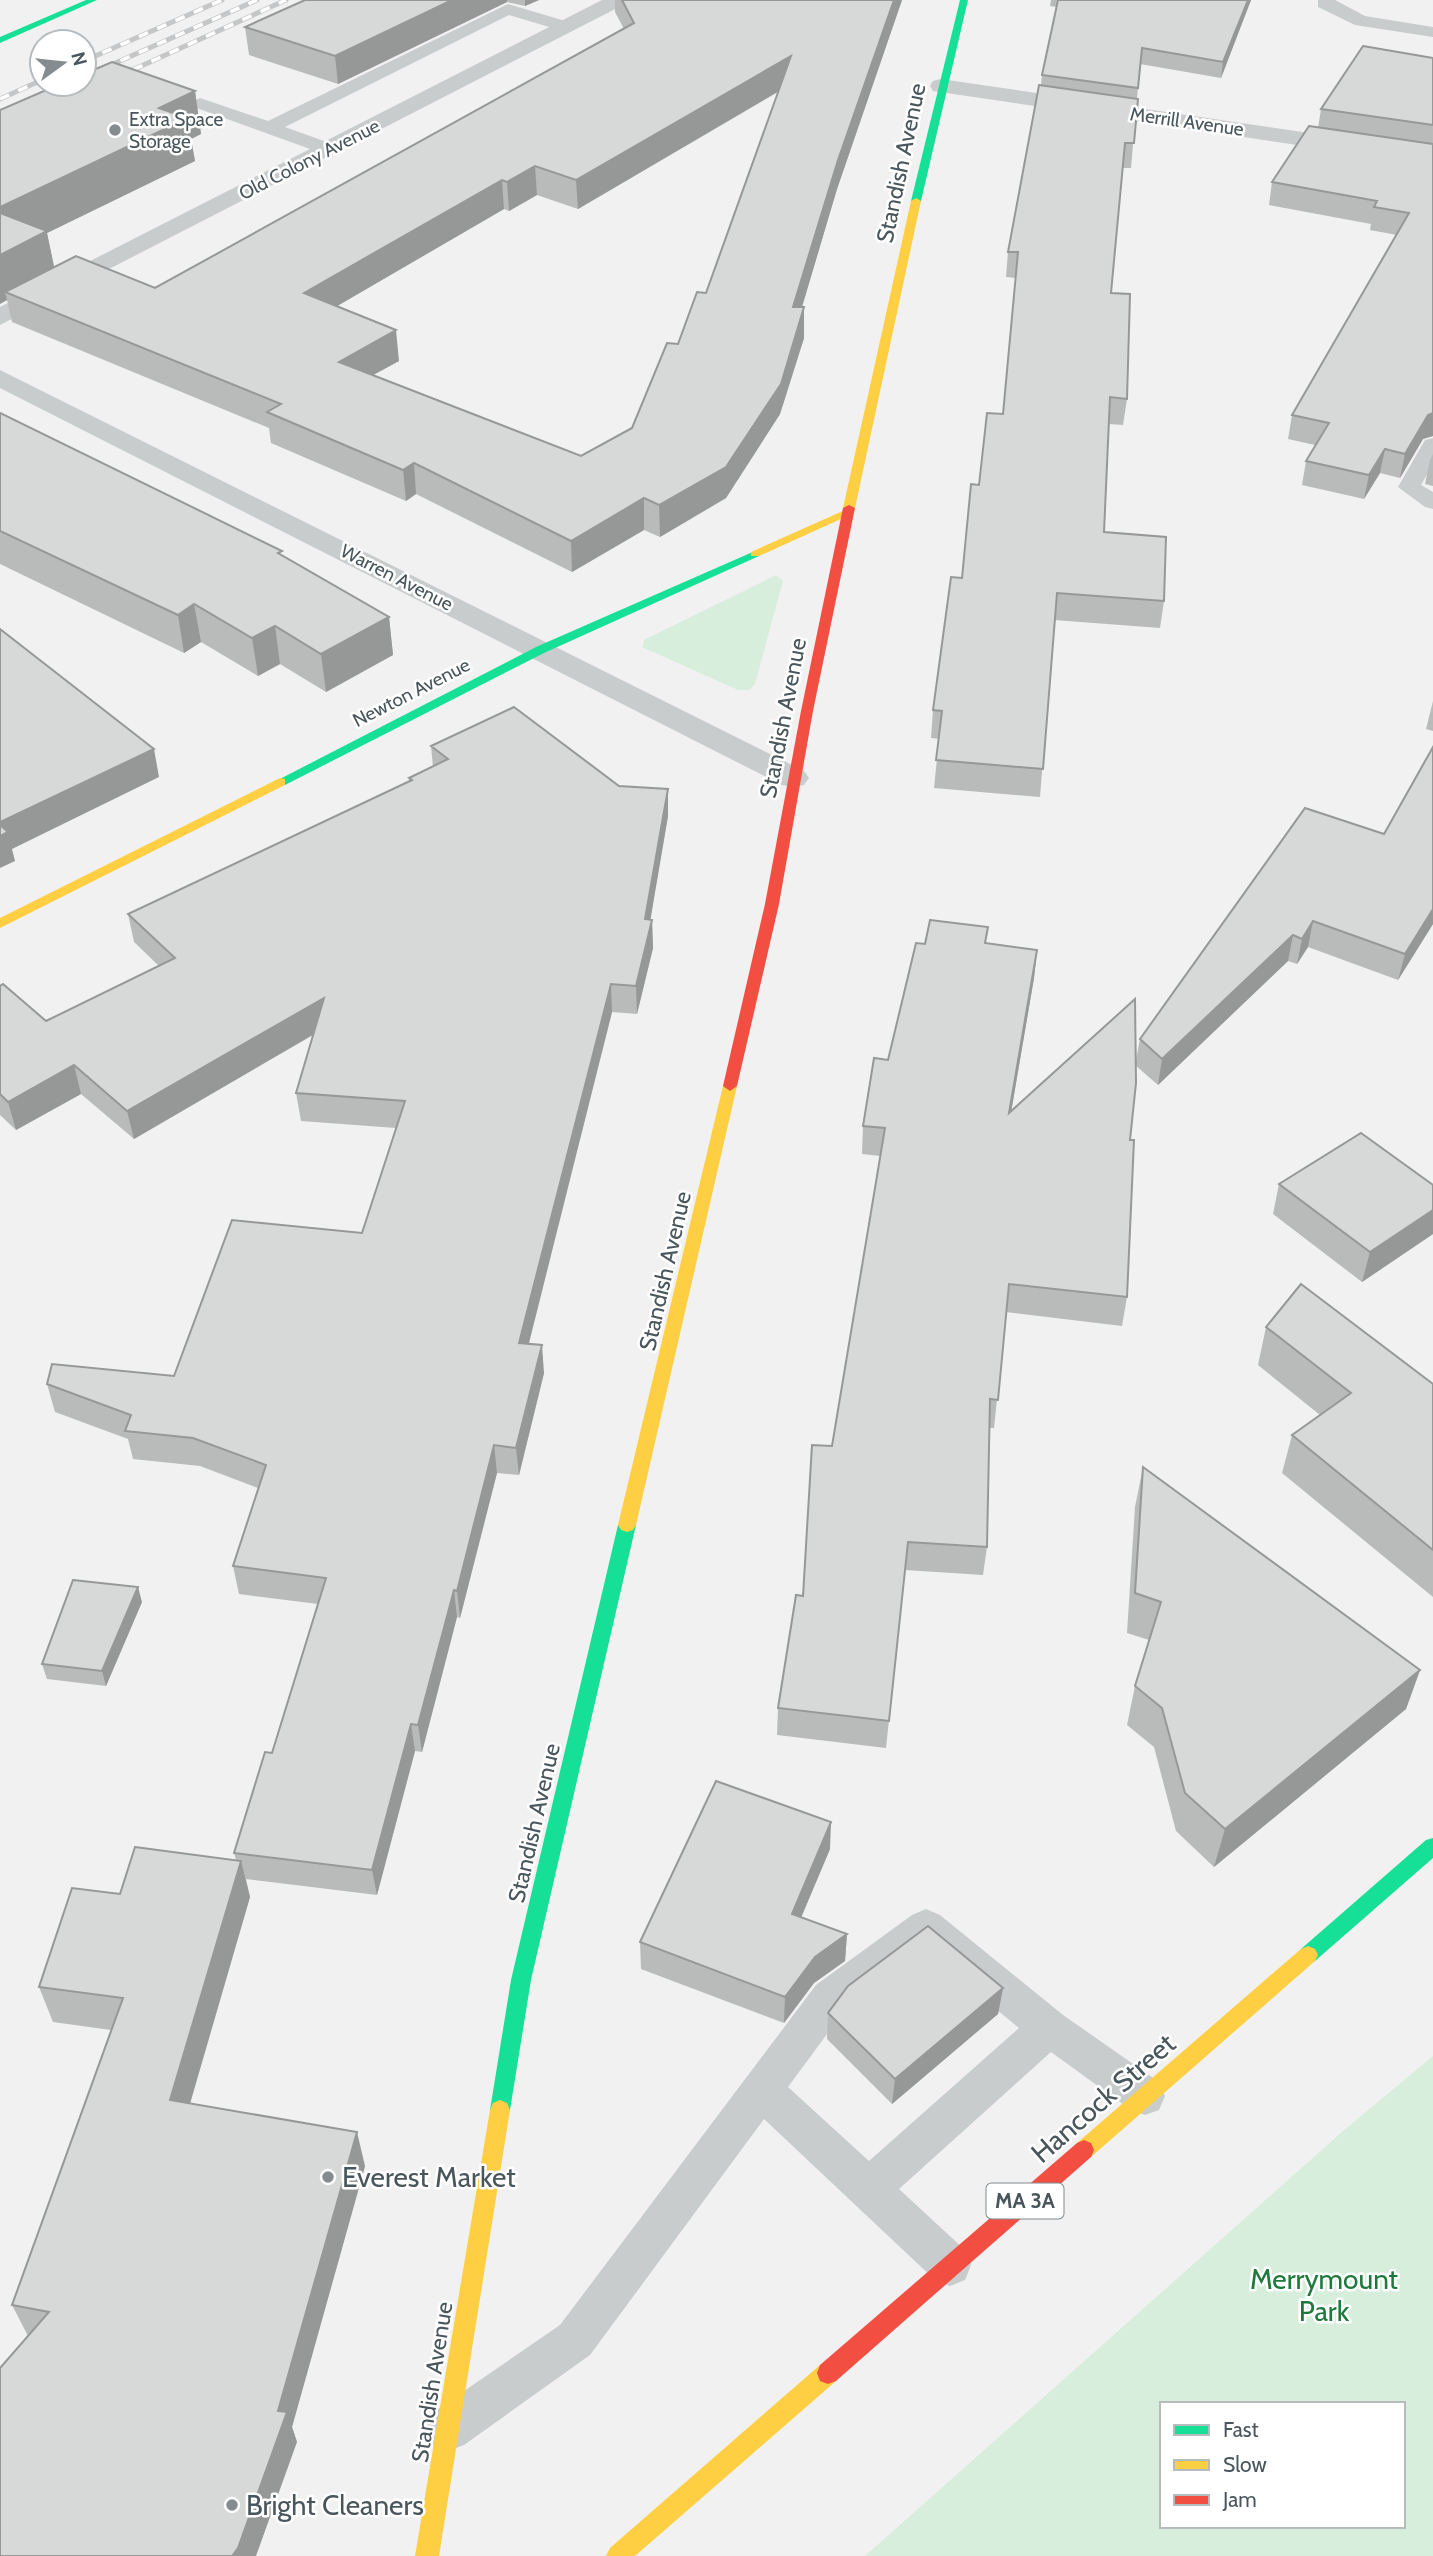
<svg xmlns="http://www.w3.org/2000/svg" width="1433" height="2556" font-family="Cabin,sans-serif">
<rect width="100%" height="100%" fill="#f1f1f1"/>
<g fill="#d7eedc" fill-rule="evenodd">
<path d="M776,575L783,581L755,684L750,690H738L642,647L644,640Z"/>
<path d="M1433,2056V2556H865L1343,2131ZM1162,2404H1403V2526H1162Z"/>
</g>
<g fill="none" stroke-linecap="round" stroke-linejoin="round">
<g fill="#c9cccc" fill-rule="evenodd">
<path d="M1318,0H1335L1365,16L1433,27V37L1355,25L1318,7Z"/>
<path d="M508,4L572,23L575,27L566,32L509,15L285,127L335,145L337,149L335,153H321L194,107L191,103L200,98L268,121Z"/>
<path d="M1433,438V464L1421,485L1433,492V509L1425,507L1398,487L1425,440Z"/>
<path d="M926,1909L940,1915L1063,2015L1159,2082L1165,2096L1159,2110L1145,2115L1131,2110L1051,2052L899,2189L965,2250L971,2265L965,2280L950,2286L935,2280L764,2119L590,2355L464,2445L448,2451L432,2445L426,2429L432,2413L560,2325L816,1985L912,1915ZM925,1950L1019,2028L869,2161L788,2087L844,2011Z"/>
</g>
<g fill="#c9cccc" fill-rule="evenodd">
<path d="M602,0H628L625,4L0,325V307Z"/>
<path d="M941,79L1433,151V165L933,91L930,86L933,81Z"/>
<path d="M0,370L804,771L809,778L804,785L793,787L782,785L0,388Z"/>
</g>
<g fill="#16e098" fill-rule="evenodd">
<path d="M86,0H97L0,43V37Z"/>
<path d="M960,0H968L921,201L916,204L911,201Z"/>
<path d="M755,551L761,554L759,556L544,653L285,785H275L274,782L536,647Z"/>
<path d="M627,1518L633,1520L636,1525L531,1980L510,2110L507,2117L500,2120L493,2117L490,2110L511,1980L618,1525L621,1520Z"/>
<path d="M1433,1838V1858L1315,1961L1308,1964L1301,1961L1298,1955L1301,1949L1426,1840Z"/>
</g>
<g fill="#ffcf43" fill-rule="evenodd">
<path d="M916,198L921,201L855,508L852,511L854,513L759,556H751V552L845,510L843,508L911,201Z"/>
<path d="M280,778L285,779V785L0,928V918Z"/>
<path d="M730,1081L737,1086L636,1525L633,1530L627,1532L621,1530L618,1525L723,1086Z"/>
<path d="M1308,1946L1315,1949L1318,1955L1315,1961L1091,2157L1084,2160L1077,2157L1074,2150L1077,2143L1301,1949Z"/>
<path d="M500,2100L507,2103L510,2110L439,2556H415L490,2110L493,2103Z"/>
<path d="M828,2362L836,2365L839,2373L836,2381L635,2556H606L610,2548L820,2365Z"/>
</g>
<g fill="#f24e42" fill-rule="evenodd">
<path d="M849,505L855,508L813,711L779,904L737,1086L730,1091L723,1086L765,904L801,711L843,508Z"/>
<path d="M1084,2140L1091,2143L1094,2150L1091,2157L836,2381L828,2384L820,2381L817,2373L820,2365L1077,2143Z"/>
</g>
<g stroke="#c5c6c7" stroke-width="5">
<g id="rail">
<path d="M84,61L222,0"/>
<path d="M84,77L257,0"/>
<path d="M115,78L286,0"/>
<path d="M0,99L42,80"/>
</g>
</g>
<use href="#rail" stroke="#fff" stroke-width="3.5" stroke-dasharray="10" stroke-linecap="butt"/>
</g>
<g fill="#b9bbbb" fill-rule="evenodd">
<path d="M305,0H539L525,6L507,2L338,84L249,55L245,27Z"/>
<path d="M615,0H902L837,189L802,307L804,338L780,414L726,498L660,537L644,530L572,572L416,494L406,501L271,443L269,428L12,322L7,300L0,304V110L195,91L201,134L191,139L195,161L47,233L54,267L155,288L624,29L615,12ZM778,92L706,293L632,428L581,456L373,375L399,361L337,306L504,209L509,211L537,195L578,209Z"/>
<path d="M1051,0H1251L1221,78L1140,64L1131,168H1123L1111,293L1127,399L1123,425L1109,424L1104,532L1164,601L1160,628L1054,620L1040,797L934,788L939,739L931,738L933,710L962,578L979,485L1003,414L1016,278L1006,277L1008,252L1041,85L1042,75L1057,7L1050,6Z"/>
<path d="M1433,58V436L1423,439L1400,478L1380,473L1364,499L1302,485L1306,461L1315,445L1288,439L1292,415L1397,235L1370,230L1371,224L1269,205L1272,182L1318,128L1321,109Z"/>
<path d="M0,413L282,555L389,617L393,655L326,692L280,664L258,676L201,642L184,653L0,564Z"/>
<path d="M1433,454V486L1425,484L1430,460Z"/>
<path d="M1433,701V731L1426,729Z"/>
<path d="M431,746L619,786L668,789V816L650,919L652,920L653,948L637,1014L612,1012L528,1344L544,1373L519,1475L497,1473L460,1618L457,1617L422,1752L415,1751L377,1895L246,1879L250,1897L190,2104L365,2166L292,2427L297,2442L28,2336L12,2305L111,2030L53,2022L39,1987L120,1894L236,1860L234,1853L272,1753L318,1604L239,1594L233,1566L258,1488L200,1466L133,1459L128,1439L55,1412L47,1384L174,1376L362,1233L396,1128L301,1121L296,1093L313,1035L134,1139L81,1094L16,1130L0,1115V986L46,1021L159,966L134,942L128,914L409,782V778L433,767Z"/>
<path d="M1433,747V924L1398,980L1308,947L1297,964L1288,961L1158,1085L1135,1065L1140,1039L1384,834Z"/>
<path d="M925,944H987L1037,950L1034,978L1011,1112L1130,1140L1127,1297L1122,1326L1006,1312L994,1428H989L987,1547L983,1575L905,1570L886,1748L777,1735L778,1708L803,1596L832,1446L880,1156L862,1154L863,1126L888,1060Z"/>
<path d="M1279,1184L1433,1185V1234L1362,1282L1273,1214Z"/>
<path d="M1266,1327L1433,1384V1597L1282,1473L1292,1435L1320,1415L1258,1365Z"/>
<path d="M1143,1467L1420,1670L1406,1709L1214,1867L1176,1831L1154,1747L1127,1725L1135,1686L1149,1640L1127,1633L1135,1507Z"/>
<path d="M142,1602L106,1686L47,1679L42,1664Z"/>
<path d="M830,1849L801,1918L847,1934L845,1961L814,1983L784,2023L641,1969L640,1942Z"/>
<path d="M1003,1988L998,2014L892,2104L827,2039L828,2013Z"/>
</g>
<g fill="#969898">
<path d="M452,0H507V2L338,84L335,56Z"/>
<path d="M525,0H539L525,6Z"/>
<path d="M894,0H902L837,189L793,337V307L838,160Z"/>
<path d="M1248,0H1251L1221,78L1223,62Z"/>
<path d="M791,56V84L578,209L576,180Z"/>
<path d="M195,91L201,134L191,139L195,161L47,233L56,276L5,292L7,300L0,304V207L159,108Z"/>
<path d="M535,166L537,195L509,211L507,182Z"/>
<path d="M502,180L504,209L308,323L304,293Z"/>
<path d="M804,307V338L780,414L726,498L660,537L659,505Z"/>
<path d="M396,330L399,361L342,392L339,362Z"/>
<path d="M1433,413V436L1423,439L1400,478L1405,454L1428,415Z"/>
<path d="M1385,449L1380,473L1364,499L1369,475Z"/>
<path d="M414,463L416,494L406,501L403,470Z"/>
<path d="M644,498V530L572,572L571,541Z"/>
<path d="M194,604L201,642L184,653L178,615Z"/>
<path d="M389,617L393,655L326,692L321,654Z"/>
<path d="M275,626L280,664L258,676L252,638Z"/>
<path d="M154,749L159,777L12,849L15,861L0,868V822Z"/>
<path d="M668,789V816L646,946L652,920L653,948L637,1014L636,986L645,919Z"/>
<path d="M1433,909V924L1398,980L1405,954Z"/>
<path d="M1313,921L1308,947L1297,964L1302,939Z"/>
<path d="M1293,935L1288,961L1158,1085L1162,1059Z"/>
<path d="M1037,950L1034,978L1006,1142L1009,1113Z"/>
<path d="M611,984L612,1012L522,1371L519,1343Z"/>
<path d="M324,998L328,1026L134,1139L127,1111Z"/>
<path d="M74,1065L81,1094L16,1130L8,1102Z"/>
<path d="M1433,1210V1234L1362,1282L1370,1252Z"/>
<path d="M542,1345L544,1373L519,1475L516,1448Z"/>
<path d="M494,1445L497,1473L460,1618L457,1591Z"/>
<path d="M138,1587L142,1602L106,1686L102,1671Z"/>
<path d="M454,1590L457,1617L422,1752L418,1725Z"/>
<path d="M1420,1670L1406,1709L1214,1867L1225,1829Z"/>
<path d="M411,1724L415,1751L377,1895L372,1870Z"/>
<path d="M831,1822L830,1849L791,1941L792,1914Z"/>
<path d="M241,1861L250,1897L181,2134L170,2100Z"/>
<path d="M847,1934L845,1961L814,1983L784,2023L785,1997L815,1957Z"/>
<path d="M1003,1988L998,2014L892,2104L895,2079Z"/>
<path d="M357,2132L365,2166L292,2427L297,2442L256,2556H232L278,2411Z"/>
</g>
<g fill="#d7d9d9" stroke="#969898" stroke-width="2" fill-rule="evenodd">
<path d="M305,0H452L335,56L245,27Z"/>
<path d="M622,0H894L838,160L793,307H804L781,384L726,467L659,505L644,498L571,541L414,463L403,470L267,412L281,404L5,292L76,256L155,288L634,23ZM791,56L706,293L697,292L678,344L667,343L632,428L581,456L339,362L396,330L304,293L502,180L507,182L535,166L576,180Z"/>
<path d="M1058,0H1248L1223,62L1142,48L1138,88L1042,75Z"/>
<path d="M1363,46L1433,58V125L1321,109Z"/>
<path d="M112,62L195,91L159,108L188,118L0,207V110L60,84H84V74Z"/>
<path d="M1039,85L1138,99L1134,143H1125L1111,293L1130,294L1127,399L1110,397L1104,532L1166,537L1164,601L1057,593L1043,769L936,760L942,711L933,710L951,577L962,578L971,484L979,485L987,413L1003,414L1018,252H1008Z"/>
<path d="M1309,126L1433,144V413L1428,415L1405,454L1385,449L1369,475L1306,461L1329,423L1292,415L1409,213L1374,207L1377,201L1272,182Z"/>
<path d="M0,213L47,231L0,255Z"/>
<path d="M0,413L282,551L278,553L389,617L321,654L275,626L252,638L194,604L178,615L0,531Z"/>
<path d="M0,629L154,749L0,822Z"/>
<path d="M514,707L619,786L668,789L645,919L652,920L636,986L611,984L519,1343L542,1345L516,1448L494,1445L457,1591L454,1590L418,1725L411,1724L372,1870L234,1853L265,1752L272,1753L326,1578L233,1566L266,1465L193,1438L125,1431L131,1415L47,1384L52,1364L174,1376L232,1220L362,1233L405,1101L296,1093L324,998L127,1111L74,1065L8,1102L0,1094V986L3,984L46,1021L175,958L128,914L412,780L409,778L448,759L431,746Z"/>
<path d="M1433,747V909L1405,954L1313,921L1302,939L1293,935L1162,1059L1140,1039L1305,808L1384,834Z"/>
<path d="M0,825L8,832L0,836Z"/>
<path d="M930,920L988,927L985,943L1037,950L1009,1113L1135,999L1136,1083L1130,1140H1134L1127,1297L1009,1284L998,1400L990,1399L987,1547L908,1542L889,1721L778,1708L796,1595L803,1596L812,1445L832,1446L885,1128L863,1126L874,1058L888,1060L916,943L925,944Z"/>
<path d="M1361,1133L1433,1185V1210L1370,1252L1279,1184Z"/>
<path d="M1301,1284L1433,1384V1550L1292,1435L1351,1393L1266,1327Z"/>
<path d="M1143,1467L1420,1670L1225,1829L1185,1793L1162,1708L1135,1686L1161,1602L1135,1593Z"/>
<path d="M73,1580L138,1587L102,1671L42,1664Z"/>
<path d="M716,1781L831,1822L792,1914L847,1934L815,1957L785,1997L640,1942Z"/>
<path d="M135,1847L241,1861L170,2100L357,2132L278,2411L287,2412L238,2548L232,2556H0V2368L49,2312L12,2305L123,1998L39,1987L72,1888L120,1894Z"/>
<path d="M928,1926L1003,1988L895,2079L828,2013L848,1986Z"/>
</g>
<g fill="#848c90" stroke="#fff" stroke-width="2.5">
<circle cx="115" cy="130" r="7"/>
<circle cx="328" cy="2177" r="7"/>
<circle cx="232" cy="2505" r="7"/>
</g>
<g text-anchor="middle" stroke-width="5" stroke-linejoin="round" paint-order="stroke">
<g font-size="19" fill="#49565c" stroke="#fff" text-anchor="start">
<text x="129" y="126">Extra Space<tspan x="129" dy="22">Storage</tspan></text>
</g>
<g font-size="19" fill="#49565c" stroke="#fff">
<text transform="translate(1187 121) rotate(8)" y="7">Merrill Avenue</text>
<text transform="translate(309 159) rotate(-27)" y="7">Old Colony Avenue</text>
<text transform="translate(397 577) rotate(27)" y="7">Warren Avenue</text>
<text transform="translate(411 692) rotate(-27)" y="7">Newton Avenue</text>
</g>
<rect fill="#fff" stroke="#80898d" stroke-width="2" x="986.5" y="2183.5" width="77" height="35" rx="5"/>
<g font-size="21" font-weight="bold" fill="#49565c">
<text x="1025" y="2208">MA 3A</text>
</g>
<g font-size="23" fill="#49565c" stroke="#fff">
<text transform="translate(901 163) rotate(-78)" y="8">Standish Avenue</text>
<text transform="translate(783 718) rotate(-79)" y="8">Standish Avenue</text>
<text transform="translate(665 1271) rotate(-77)" y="8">Standish Avenue</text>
<text transform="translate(534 1823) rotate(-77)" y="8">Standish Avenue</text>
<text transform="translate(432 2382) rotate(-81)" y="8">Standish Avenue</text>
</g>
<g font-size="28" fill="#49565c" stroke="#fff">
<text transform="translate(1103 2098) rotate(-41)" y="10">Hancock Street</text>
</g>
<g font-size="28" fill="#49565c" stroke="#fff" text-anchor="start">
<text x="342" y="2187">Everest Market</text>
<text x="246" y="2515">Bright Cleaners</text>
</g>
<g font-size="28" fill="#1e793c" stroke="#fff">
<text x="1324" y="2289">Merrymount<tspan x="1324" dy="32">Park</tspan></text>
</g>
</g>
<rect x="1160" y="2402" width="245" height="126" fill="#ffffff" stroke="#b6bbbe" stroke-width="2"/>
<rect x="1174" y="2425" width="35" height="10" fill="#16e098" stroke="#b6bbbe" stroke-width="2"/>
<text x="1223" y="2437" font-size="21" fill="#49565c">Fast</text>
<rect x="1174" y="2460" width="35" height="10" fill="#ffcf43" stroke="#b6bbbe" stroke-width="2"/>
<text x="1223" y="2472" font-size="21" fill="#49565c">Slow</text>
<rect x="1174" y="2495" width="35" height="10" fill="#f24e42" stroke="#b6bbbe" stroke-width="2"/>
<text x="1223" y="2507" font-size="21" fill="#49565c">Jam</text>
<g transform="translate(63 63) rotate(75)"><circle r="33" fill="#ffffff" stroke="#b6bbbe" stroke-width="2"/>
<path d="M0-5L12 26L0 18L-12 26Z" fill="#848c90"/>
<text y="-10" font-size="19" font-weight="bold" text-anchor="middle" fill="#49565c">N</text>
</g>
</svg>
